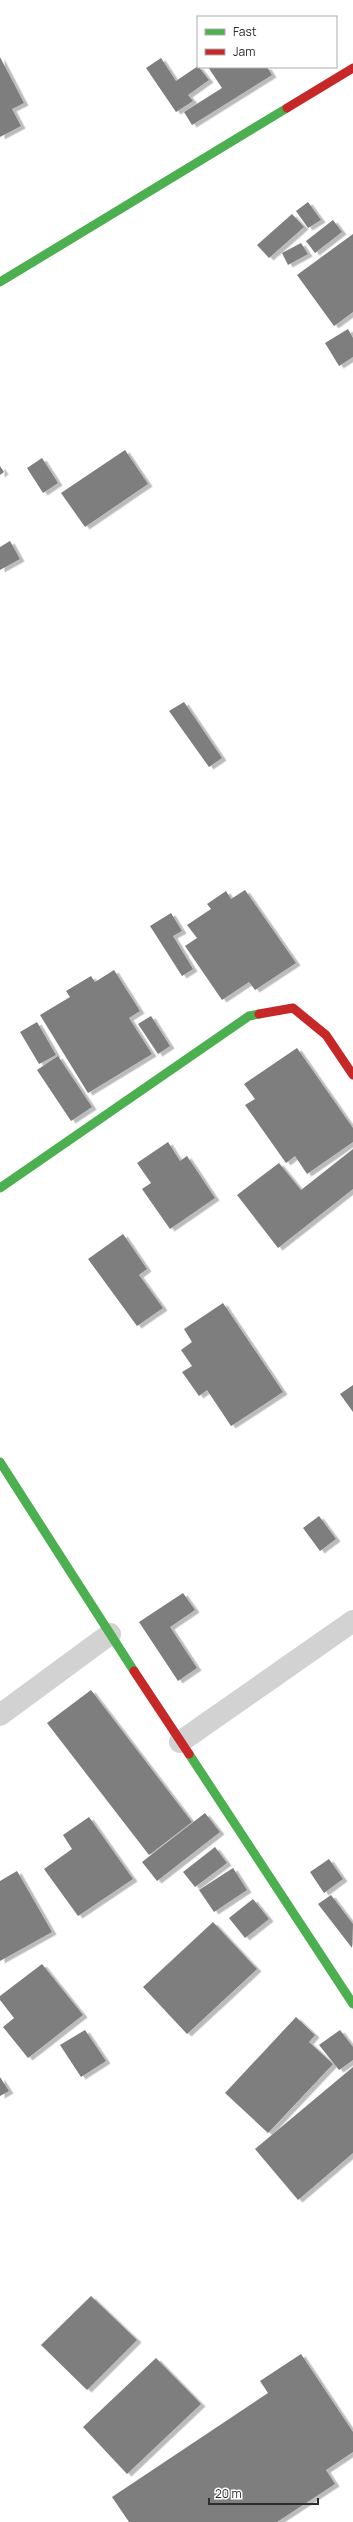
<svg xmlns="http://www.w3.org/2000/svg" width="353" height="2522" font-family="Manrope,sans-serif">
<defs>
<filter id="shadow"><feDropShadow dx="4.5" dy="2.5" stdDeviation="0" flood-color="#0004"/></filter>
</defs>
<rect width="100%" height="100%" fill="#fff"/>
<g fill="#7e7e7e" filter="url(#shadow)">
<path d="M0,57L24,103L12,109L21,126L0,137Z"/>
<path d="M161,58L176,81L198,66L209,80L188,95L193,101L176,112L146,68Z"/>
<path d="M208,67H267L272,75L192,125L184,112L222,88Z"/>
<path d="M308,202L321,220L308,228L296,211Z"/>
<path d="M292,214L304,227L269,258L257,245Z"/>
<path d="M333,220L342,232L315,253L306,241Z"/>
<path d="M353,234V312L334,326L297,275Z"/>
<path d="M301,243L308,254L288,265L282,253Z"/>
<path d="M348,329L353,338V357L339,366L325,343Z"/>
<path d="M125,450L148,484L85,527L61,493Z"/>
<path d="M42,458L58,483L43,493L27,468Z"/>
<path d="M0,466L4,472L0,475Z"/>
<path d="M10,541L20,559L0,570V547Z"/>
<path d="M184,702L222,758L209,767L169,711Z"/>
<path d="M245,890L296,963L255,990L249,982L222,1000L185,946L197,938L187,925L211,909L207,904L226,891L231,899Z"/>
<path d="M171,913L182,931L173,936L193,969L182,976L150,926Z"/>
<path d="M114,970L140,1011L129,1018L152,1054L88,1093L40,1015L70,997L66,991L91,976L95,982Z"/>
<path d="M151,1016L170,1046L158,1054L138,1024Z"/>
<path d="M37,1022L56,1055L39,1064L20,1032Z"/>
<path d="M297,1048L353,1128V1142L307,1174L295,1156L286,1163L245,1105L255,1099L244,1084Z"/>
<path d="M58,1056L92,1107L71,1121L37,1070Z"/>
<path d="M168,1142L180,1161L187,1156L215,1198L170,1229L142,1189L151,1183L137,1163Z"/>
<path d="M353,1149V1189L278,1248L237,1195L279,1163L301,1190Z"/>
<path d="M123,1234L147,1269L139,1275L163,1308L137,1326L88,1259Z"/>
<path d="M223,1303L283,1392L231,1426L207,1390L199,1396L182,1372L192,1366L181,1350L192,1342L184,1329Z"/>
<path d="M353,1385V1412L340,1394Z"/>
<path d="M319,1516L336,1539L320,1551L303,1528Z"/>
<path d="M183,1593L195,1610L170,1627L197,1668L178,1681L139,1622Z"/>
<path d="M91,1690L192,1822L149,1855L47,1723Z"/>
<path d="M205,1813L220,1832L157,1881L142,1862Z"/>
<path d="M89,1817L133,1879L78,1916L44,1869L72,1849L63,1835Z"/>
<path d="M215,1847L227,1863L195,1887L183,1872Z"/>
<path d="M329,1859L343,1879L324,1893L310,1872Z"/>
<path d="M233,1868L247,1890L214,1912L199,1890Z"/>
<path d="M17,1871L52,1932L0,1961V1881Z"/>
<path d="M331,1895L353,1924L352,1948L318,1904Z"/>
<path d="M253,1899L269,1919L245,1938L229,1918Z"/>
<path d="M213,1922L257,1969L187,2034L143,1987Z"/>
<path d="M42,1964L83,2015L28,2058L3,2027L14,2018L0,2000V1996Z"/>
<path d="M296,2017L315,2035L309,2042L333,2064L268,2133L225,2093Z"/>
<path d="M85,2030L106,2061L81,2077L60,2045Z"/>
<path d="M340,2030L353,2047V2060L339,2070L319,2045Z"/>
<path d="M353,2067V2153L298,2200L255,2149Z"/>
<path d="M0,2077L9,2091L0,2096Z"/>
<path d="M91,2296L137,2340L87,2390L41,2345Z"/>
<path d="M301,2354L353,2432V2452L326,2470L335,2484L277,2522H129L112,2497L268,2393L260,2381Z"/>
<path d="M156,2358L201,2404L127,2474L83,2427Z"/>
</g>
<g fill="none" stroke-linecap="round" stroke-linejoin="round">
<g stroke="#d2d2d2" stroke-width="22">
<path d="M0,1715L110,1634"/>
<path d="M180,1742L353,1621"/>
</g>
<g stroke="#4caf50" stroke-width="9">
<path d="M0,282L287,108"/>
<path d="M0,1188L249,1016L259,1014"/>
<path d="M0,1462L134,1671"/>
<path d="M189,1754L353,2004"/>
</g>
<g stroke="#c62828" stroke-width="9">
<path d="M287,108L353,68"/>
<path d="M259,1014L293,1008L326,1035L353,1075"/>
<path d="M134,1671L189,1754"/>
</g>
</g>
<rect x="197" y="16" width="140" height="52" fill="#ffffff" stroke="#ababab"/>
<rect x="205" y="29" width="20" height="6" fill="#4caf50" stroke="#ababab"/>
<text x="233" y="36" font-size="12" fill="#2d2d2d">Fast</text>
<rect x="205" y="49" width="20" height="6" fill="#c62828" stroke="#ababab"/>
<text x="233" y="56" font-size="12" fill="#2d2d2d">Jam</text>
<path d="M209 2498v6h109v-6" fill="none" stroke="#2d2d2d" stroke-width="2"/>
<text x="215" y="2498" font-size="12" fill="#2d2d2d" stroke="#ffffff" stroke-width="3" paint-order="stroke">20 m</text>
</svg>
